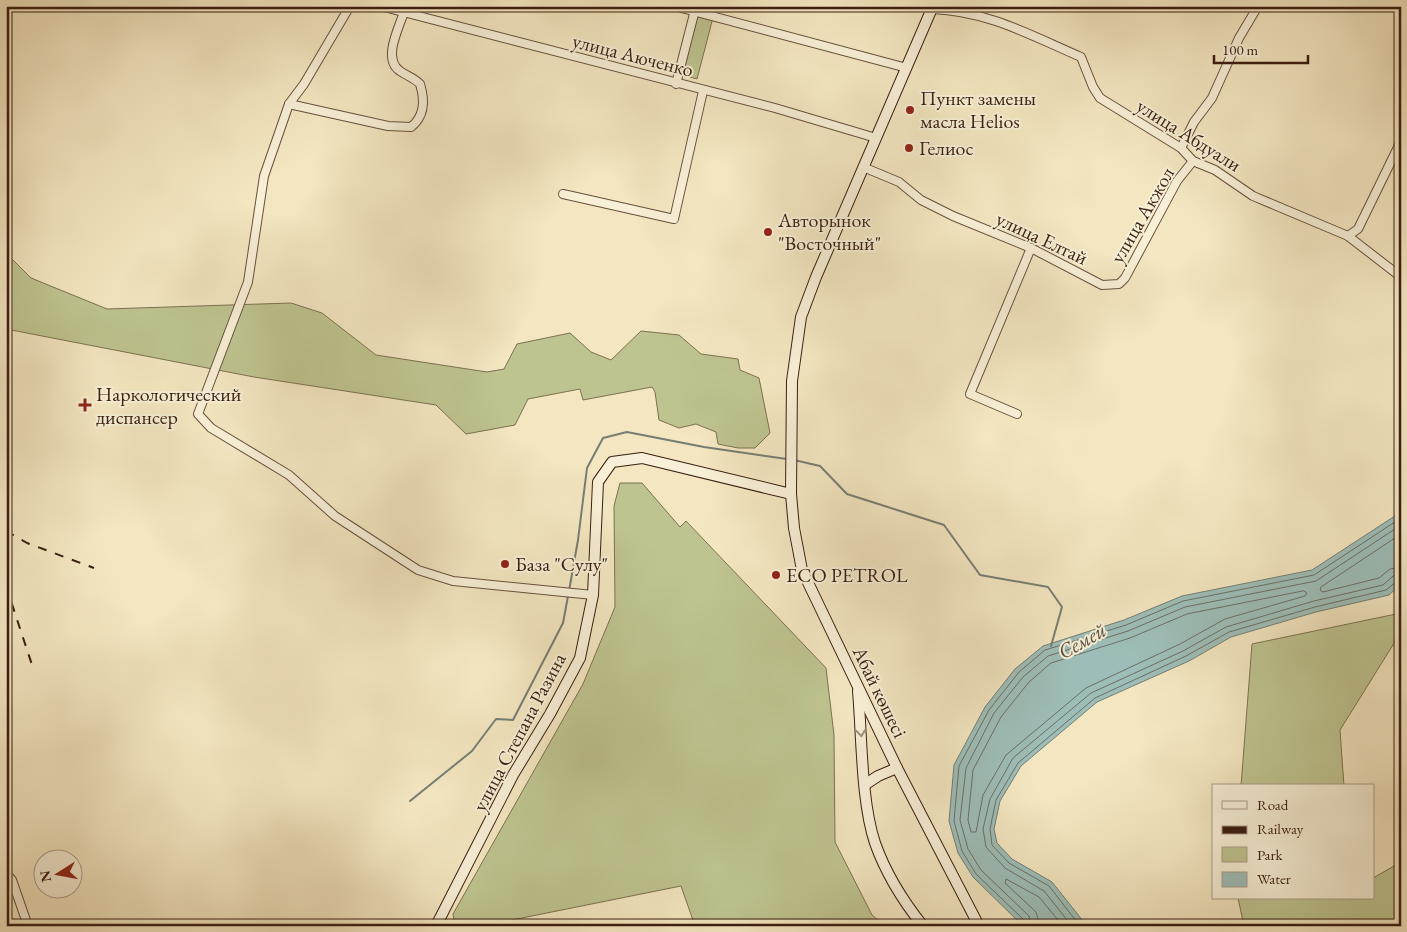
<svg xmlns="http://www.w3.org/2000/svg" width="1407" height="932" font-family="'EB Garamond',serif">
<rect width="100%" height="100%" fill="#f3e6c0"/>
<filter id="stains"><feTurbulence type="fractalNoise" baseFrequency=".004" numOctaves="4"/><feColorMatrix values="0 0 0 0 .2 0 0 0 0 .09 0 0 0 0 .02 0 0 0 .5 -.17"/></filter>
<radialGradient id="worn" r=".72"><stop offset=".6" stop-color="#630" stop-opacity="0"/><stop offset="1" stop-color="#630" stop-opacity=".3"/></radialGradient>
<g fill="#bec490" stroke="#7c7150">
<path d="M696,6H716L697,79L679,74Z"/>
<path d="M6,253L31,278L107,309L291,303L322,313L376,355L487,372L504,369L517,344L570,333L591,352L611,360L641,331L679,335L701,354L738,359L740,370L759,378L770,433L755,448H738L718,444L716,432L696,424L679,428L659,420L655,392L652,387L583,400L580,389L528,399L515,425L466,434L436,405L254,377L6,329Z"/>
<path d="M620,483H642L680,527L686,521L826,668L834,735L835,842L872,915L885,926H695L681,886L512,920L493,926H455L453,914L583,684L615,607L614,506Z"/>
<path d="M1401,613V632L1340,730L1344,786H1241L1252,644Z"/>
<path d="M1401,862V926H1244L1238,898H1373V878Z"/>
</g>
<path fill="#9dbeb8" stroke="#757e75" d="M1401,512V584L1389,595L1316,612L1231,637L1189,661L1097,702L1021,766L1000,801L994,829L997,843L1012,859L1052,882L1087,926H1023L973,877L958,853L949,821L954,765L985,707L1015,669L1043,646L1124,620L1182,596L1312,570Z"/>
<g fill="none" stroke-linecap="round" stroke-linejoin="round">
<g stroke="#6c6e64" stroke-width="1">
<path d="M1401,534L1321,587L1320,590L1323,592L1379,578L1390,569L1401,567"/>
<path d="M1304,591L1307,593L1305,596L1225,619L1180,644L1086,688L1006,755L983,795L976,832H971L968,820L973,770L1001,717L1029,682L1051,663L1130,638L1187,614Z"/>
<path d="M1026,926L1024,920L976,874L962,851L954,821L959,766L989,710L1019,672L1045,650L1126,625L1183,601L1314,575L1401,518"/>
<path d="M1032,926L1029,916L981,870L968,849L960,820L966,768L994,713L1023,677L1048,656L1128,631L1185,607L1316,581L1401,525"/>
<path d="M1040,926L1036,912L1005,883L1006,879L1039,897L1063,926"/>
<path d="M1072,926L1044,891L1005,868L986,847L983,829L990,799L1013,758L1091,693L1183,651L1226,627L1314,601L1383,585L1393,576L1401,574"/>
<path d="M1080,926L1049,886L1009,863L992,845L990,829L996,800L1018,763L1095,698L1186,656L1229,632L1315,607L1386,590L1396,582L1401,581"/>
</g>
<g stroke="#757e75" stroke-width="2">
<path d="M794,460L820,466L847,494L944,525L980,575L1048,587L1062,607L1051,646"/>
<path d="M569,591L578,540L587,468L603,438L627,432L704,447L787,459"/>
<path d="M410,801L472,751L496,719L513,720L563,623L568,596"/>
</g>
<g stroke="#68503d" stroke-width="10">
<g id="street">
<path d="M350,6L304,84L289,104L264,176L248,282L198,414L211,428L289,475L335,516L418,570L453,581L593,595"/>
<path d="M380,6L775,108L876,138"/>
<path d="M674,6L907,68"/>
<path d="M932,9C988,11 1030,35 1081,57L1093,87L1100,98L1181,148L1193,161L1215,170L1253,196L1348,236L1358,229L1401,141"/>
<path d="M676,84L696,6"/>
<path d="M289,104L388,126L411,127C425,116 425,100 420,84C414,78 407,76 400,71C382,59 399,28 404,12"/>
<path d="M1181,148L1194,122L1212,98L1239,38L1258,6"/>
<path d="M863,167L899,182L921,200L953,216L1031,248L1102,285L1119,284L1125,278L1177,181L1193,161"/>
<path d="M563,194L674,219L703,91"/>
<path d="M1348,236L1401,277"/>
<path d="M1017,414L970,394L1031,248"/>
<path d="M6,873L12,880L28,926"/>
</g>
</g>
<g stroke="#3a1e11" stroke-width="12">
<g id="secondary">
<path d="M933,6L816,277L801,317L792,381L791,494L794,528L802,570L897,768L979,926"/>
<path d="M858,691C862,737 861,801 875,843C886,874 903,901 923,926"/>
<path d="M866,784L878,776L897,768"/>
<path d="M436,926L513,775L550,714L580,658L593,595L598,482L612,462L642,458L791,494"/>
</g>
</g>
<use href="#street" stroke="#f7efd6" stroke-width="8"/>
<use href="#secondary" stroke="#f7efd6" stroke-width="10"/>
<g stroke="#3a1e11" stroke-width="2" stroke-dasharray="9 9" stroke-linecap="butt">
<path d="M6,531L27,543L94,568"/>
<path d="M6,586L34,671"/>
</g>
</g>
<defs><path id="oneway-chevron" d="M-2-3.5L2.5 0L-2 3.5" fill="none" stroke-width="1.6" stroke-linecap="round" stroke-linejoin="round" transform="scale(1.25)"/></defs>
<use stroke="#a2917d" href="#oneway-chevron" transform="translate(861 733) rotate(85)"/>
<g fill="#8f2418" stroke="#f7efd6" stroke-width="2">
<circle cx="910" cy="110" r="5"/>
<circle cx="909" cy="148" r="5"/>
<circle cx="768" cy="232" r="5"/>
<path d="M82.5 397.5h5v5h5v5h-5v5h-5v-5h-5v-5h5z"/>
<circle cx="505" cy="564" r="5"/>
<circle cx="776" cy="575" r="5"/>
</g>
<g text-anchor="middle" stroke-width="4" stroke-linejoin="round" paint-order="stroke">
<g font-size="20" fill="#3a1e11" stroke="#f7efd6">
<text transform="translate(633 55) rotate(14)" y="7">улица Аюченко</text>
<text transform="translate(1189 135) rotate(32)" y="7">улица Абдуали</text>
<text transform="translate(1142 215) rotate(-60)" y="7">улица Акжол</text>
<text transform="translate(1042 238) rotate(25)" y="7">улица Елтай</text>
<text transform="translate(880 692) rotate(64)" y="7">Абай көшесі</text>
<text transform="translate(519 732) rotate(-62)" y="7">улица Степана Разина</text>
</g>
<g font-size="20" fill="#3a1e11" stroke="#f7efd6" text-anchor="start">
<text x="920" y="105">Пункт замены<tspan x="920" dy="23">масла Helios</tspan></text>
<text x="919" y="155">Гелиос</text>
<text x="778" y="227">Авторынок<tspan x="778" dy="23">"Восточный"</tspan></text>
<text x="96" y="401">Наркологический<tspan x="96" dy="23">диспансер</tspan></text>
<text x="515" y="571">База "Сулу"</text>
<text x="786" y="582">ECO PETROL</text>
</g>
<g font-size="21" font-style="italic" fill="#584e43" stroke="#f7efd6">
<text transform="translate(1082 641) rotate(-30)" y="7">Семей</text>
</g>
</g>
<rect width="1407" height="932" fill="none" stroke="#f3e6c0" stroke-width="25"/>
<rect x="8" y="8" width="1392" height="917" fill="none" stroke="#3a1e11" stroke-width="2.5"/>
<rect x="12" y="12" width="1382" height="907" fill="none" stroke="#3a1e11"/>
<rect x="1212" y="784" width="162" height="115" fill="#f7efd6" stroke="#ab9b87"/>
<rect x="1222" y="801" width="25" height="8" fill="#f7efd6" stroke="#ab9b87"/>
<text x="1257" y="810" font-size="15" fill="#3a1e11">Road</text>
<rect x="1222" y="826" width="25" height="8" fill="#3a1e11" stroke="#ab9b87"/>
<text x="1257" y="834" font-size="15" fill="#3a1e11">Railway</text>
<rect x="1222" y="847" width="25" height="15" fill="#bec490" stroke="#ab9b87"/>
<text x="1257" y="860" font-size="15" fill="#3a1e11">Park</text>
<rect x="1222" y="872" width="25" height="15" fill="#9dbeb8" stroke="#ab9b87"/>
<text x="1257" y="884" font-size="15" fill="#3a1e11">Water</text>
<g transform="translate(58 874) rotate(259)"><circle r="24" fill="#f7efd6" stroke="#ab9b87"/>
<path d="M0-4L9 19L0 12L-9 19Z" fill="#8f2418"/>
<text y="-8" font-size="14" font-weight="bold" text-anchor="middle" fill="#3a1e11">N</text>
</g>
<path d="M1214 55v8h94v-8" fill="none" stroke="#3a1e11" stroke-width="2.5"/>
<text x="1222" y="55" font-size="15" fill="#3a1e11" stroke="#f7efd6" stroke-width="4" paint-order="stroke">100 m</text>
<rect width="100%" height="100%" filter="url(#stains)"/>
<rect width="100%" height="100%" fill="url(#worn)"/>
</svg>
